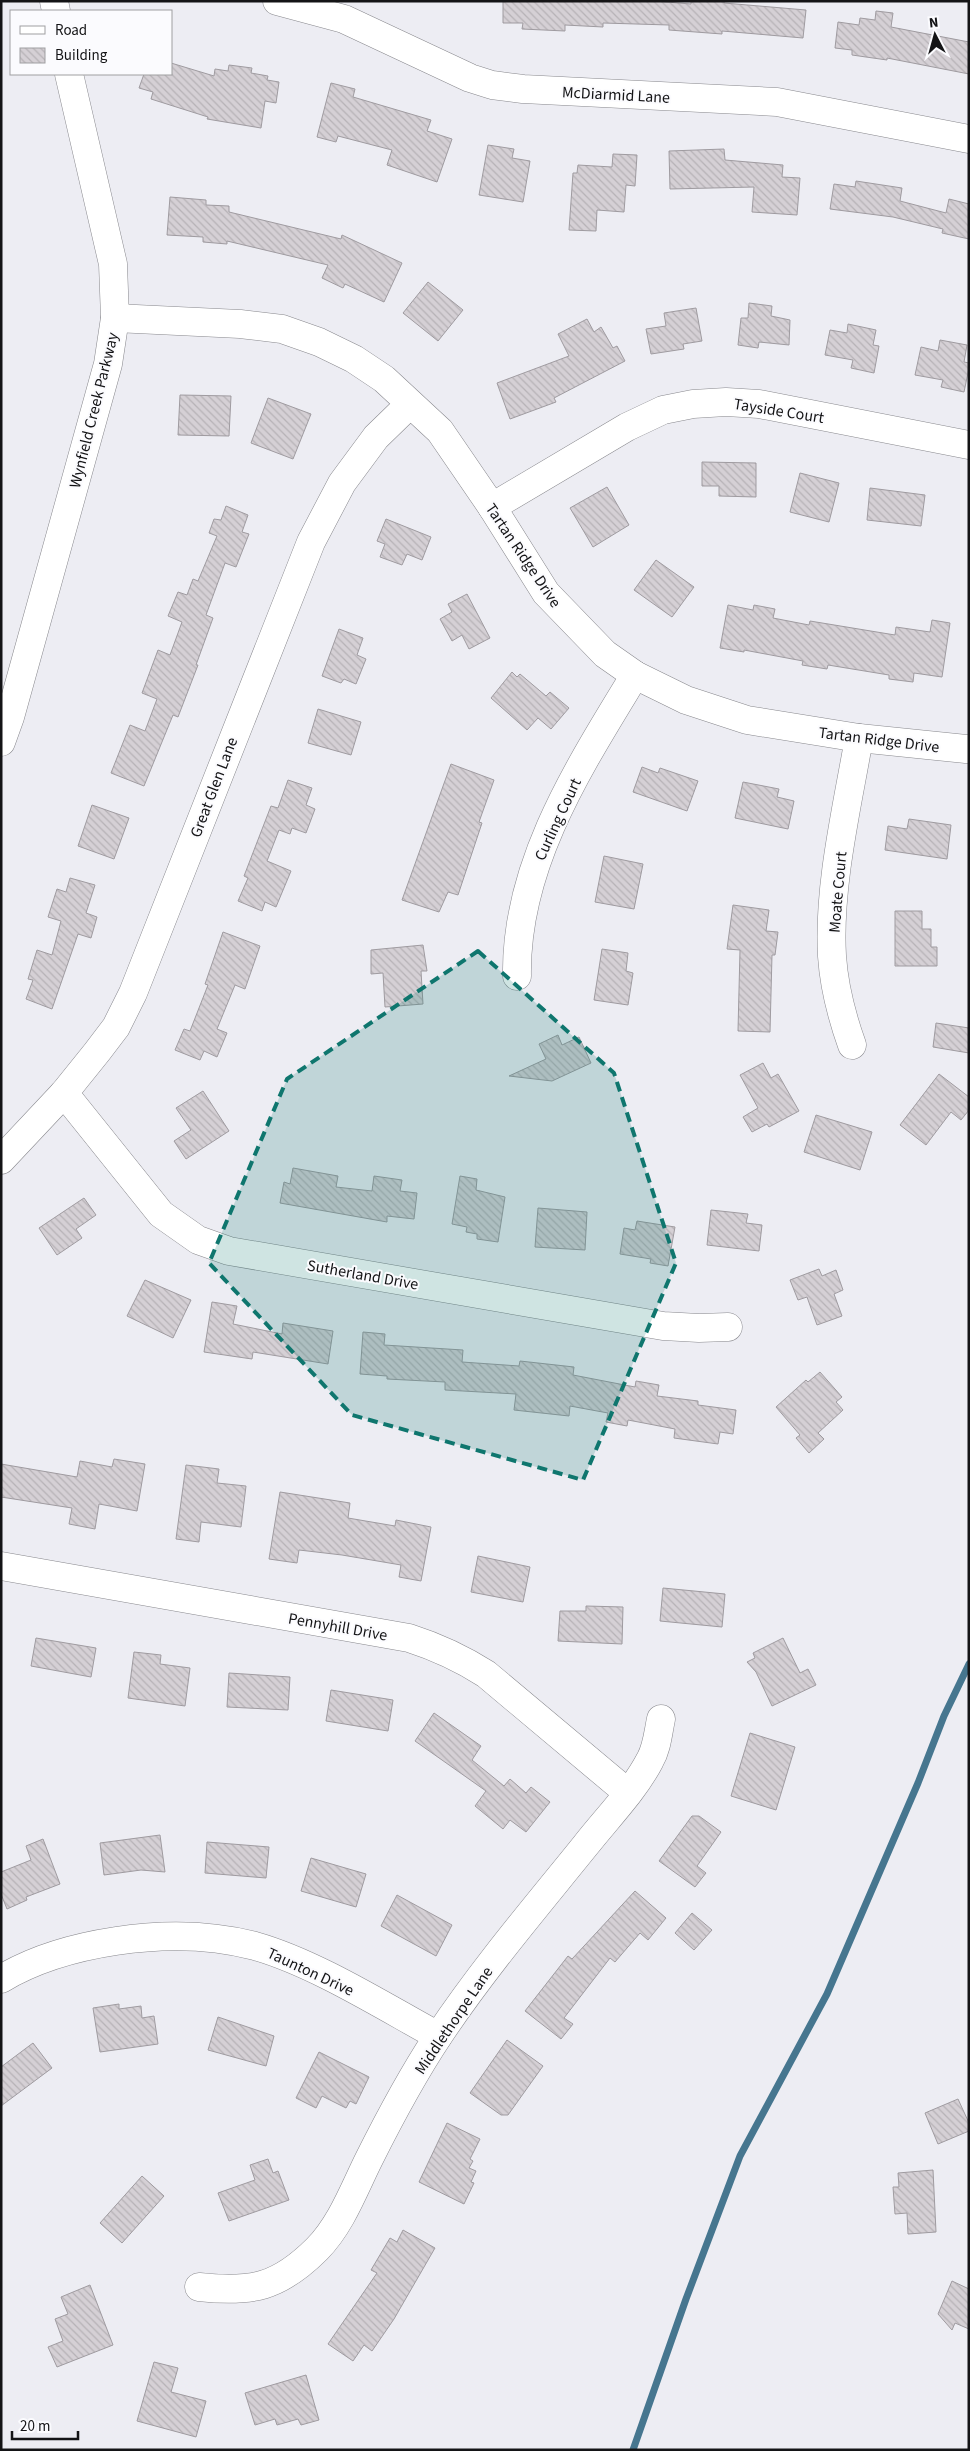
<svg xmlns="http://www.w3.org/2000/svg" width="970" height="2451" font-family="'Source Sans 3',sans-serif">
<defs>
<pattern id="building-back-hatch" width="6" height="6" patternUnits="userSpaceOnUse" patternTransform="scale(1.25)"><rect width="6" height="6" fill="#d5d0d5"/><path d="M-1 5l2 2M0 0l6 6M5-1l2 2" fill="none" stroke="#b6b2b6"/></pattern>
</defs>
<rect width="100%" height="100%" fill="#ededf3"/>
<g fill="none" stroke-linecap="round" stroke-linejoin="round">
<path stroke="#46768f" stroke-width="7" d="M633,2450L686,2299L740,2156L827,1994L918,1783L944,1716L969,1664"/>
</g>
<g fill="url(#building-back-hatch)" stroke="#9f9ba0">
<path d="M503,1H654L691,4V1H724V3L806,10L803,38L722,31V34L669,30V25L603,23V27L565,25V31L522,29L523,23H503Z"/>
<path d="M876,11L893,13L891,27L969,42V74L887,58V60L852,55V50L835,48L838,22L859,25L860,18L875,20Z"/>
<path d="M171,63L214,76L215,69L228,71L229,65L252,68L251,73L268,76L267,80L279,82L276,103L265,101L261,128L207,119L208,117L151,99L153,92L139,88L144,74H171Z"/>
<path d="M331,83L355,89L353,97L431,120L427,131L452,139L437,182L387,165L392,150L338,136L336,142L317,137Z"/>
<path d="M488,145L514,149L512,158L530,161L523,202L479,195Z"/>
<path d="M724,149L725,160L783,165L782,177L800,178L797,215L752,212L754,187L670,189L669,151Z"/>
<path d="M613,154L637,155L635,186L626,185L624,212L597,210L596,231L569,230L573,173H577L578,165L612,167Z"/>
<path d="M856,181L902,188L900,201L946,213L949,199L969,204V239L942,233L943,229L893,217L830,209L834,184L855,187Z"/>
<path d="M170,197L206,200V205L229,206V212L341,239L342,235L402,263L384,302L345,284L343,288L322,278L328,265L227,241V244L203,242V237L167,235Z"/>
<path d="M428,282L463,310L438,341L403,313Z"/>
<path d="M749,303L772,306L771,316L790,320L789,345L759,342L758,348L738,345L741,318H748Z"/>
<path d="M696,308L702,341L683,344L684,349L651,354L646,329L666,326L664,313Z"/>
<path d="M587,319L594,332L601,327L613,348L617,346L625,361L554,398L556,402L510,419L497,383L569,356L558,334Z"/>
<path d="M848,324L876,330L873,345L879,346L874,373L851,368L853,360L825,355L830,330L847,333Z"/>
<path d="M940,340L967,345L964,362L969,363V368L964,392L941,387L943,380L915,375L921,347L938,351Z"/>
<path d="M180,395L231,396L229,436L178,435Z"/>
<path d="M268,398L311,414L293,459L251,443Z"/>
<path d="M702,462L756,463V497L719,496V486H702Z"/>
<path d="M800,473L839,483L829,522L790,512Z"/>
<path d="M607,487L629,525L593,547L570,508Z"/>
<path d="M870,488L925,495L921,526L867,520Z"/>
<path d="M226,506L248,515L242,532L249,534L236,567L225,563L206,615L213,618L196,665H198L178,717L173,715L144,786L111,773L130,725L145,731L157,699L142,693L158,650L170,655L182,622L168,616L178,592L187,595L193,579L198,581L217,536L209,533L214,519L221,520Z"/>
<path d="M386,519L431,537L422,560L407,554L402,565L380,557L385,544L377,541Z"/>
<path d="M656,560L694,587L672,617L634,590Z"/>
<path d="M467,594L490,638L469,649L462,635L452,641L440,619L452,612L448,604Z"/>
<path d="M728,605L753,610L754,605L775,609L773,618L809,625L810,621L895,635L896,627L930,632L932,620L950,623L942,677L914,673L913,682L889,679V675L828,665L827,669L802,665L803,661L744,650V652L720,648Z"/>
<path d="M339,629L363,638L357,655L366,659L356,684L344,679L341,683L322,676Z"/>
<path d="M512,672L517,677L520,674L546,696L550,692L569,708L551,729L538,718L527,730L491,698Z"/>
<path d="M318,709L361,722L351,755L308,743Z"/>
<path d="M451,764L494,780L479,822L482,823L458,895L448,892L439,912L402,900Z"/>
<path d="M642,767L658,773L660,768L698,781L687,811L633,792Z"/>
<path d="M288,780L312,788L306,805L315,809L306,833L292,828L290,834L279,830L267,861L291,871L276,907L265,902L262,911L238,901L248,878L244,876L271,806L278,808Z"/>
<path d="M743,782L779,789L777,797L794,801L788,829L735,818Z"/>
<path d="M92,805L129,818L114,859L78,846Z"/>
<path d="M909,819L951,825L947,859L885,850L888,826L907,829Z"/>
<path d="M604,856L643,864L634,909L595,902Z"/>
<path d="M70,878L95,885L86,913L97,917L91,938L78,934L52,1009L26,999L33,980L28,979L37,950L52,955L61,921L48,917L57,889L66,892Z"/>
<path d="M733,905L769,910L766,931L778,932L775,955H772L770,1032L738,1031L740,950L727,949Z"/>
<path d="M895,911H922V929H931V947H937V966H895Z"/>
<path d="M223,932L260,946L245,989L235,985L217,1029L227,1033L217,1057L204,1051L200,1060L175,1050L184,1029L190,1031L208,985L205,984Z"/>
<path d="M423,945L427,971H421L423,1004L385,1007L383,973L371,974V950Z"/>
<path d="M602,949L628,953L626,971L633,973L628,1005L594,1000Z"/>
<path d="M936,1023L969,1028V1053L933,1047Z"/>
<path d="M558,1035L562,1045L579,1037L591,1063L552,1081L509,1076L546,1059L539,1044Z"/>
<path d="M763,1063L771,1078L778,1074L799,1111L769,1127L767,1124L752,1132L743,1117L758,1108L740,1075Z"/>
<path d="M939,1074L969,1097V1110L961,1120L951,1112L926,1145L900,1125Z"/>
<path d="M203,1091L229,1131L186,1159L174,1141L191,1130L176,1108Z"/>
<path d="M816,1115L872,1132L860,1170L804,1152Z"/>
<path d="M293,1168L338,1176L336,1187L372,1191L374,1176L402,1180L400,1191L417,1193L414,1219L387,1216V1222L280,1203L284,1182L290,1184Z"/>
<path d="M460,1176L477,1179L476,1190L505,1197L498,1242L477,1239V1234L466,1232L467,1227L452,1224Z"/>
<path d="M84,1198L96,1215L76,1229L82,1238L57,1255L39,1228Z"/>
<path d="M538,1208L587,1212L585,1250L535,1247Z"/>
<path d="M711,1210L748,1214L746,1223L762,1225L759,1251L707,1245Z"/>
<path d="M637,1221L675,1227L668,1266L650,1263L651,1259L620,1254L624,1228L635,1230Z"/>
<path d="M819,1269L822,1276L836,1270L843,1290L834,1294L842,1316L817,1325L807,1297L798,1300L790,1280Z"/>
<path d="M145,1280L191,1300L173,1338L127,1316Z"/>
<path d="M212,1302L237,1306L233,1324L282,1334L283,1323L333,1331L328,1364L253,1352L252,1359L204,1352Z"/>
<path d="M363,1332L385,1334L384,1345L463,1350L462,1362L519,1366L520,1361L574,1367L573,1375L635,1387L636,1381L659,1385L657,1396L698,1401V1405L736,1410L733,1434L720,1432L718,1444L674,1438L675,1429L628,1420L627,1426L606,1422L608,1413L570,1406L569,1416L514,1410L516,1394L445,1390V1382L387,1379V1376L360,1374Z"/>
<path d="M820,1372L842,1397L836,1402L843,1410L818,1433L824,1439L809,1453L796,1438L800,1435L776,1407L806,1380L808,1382Z"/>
<path d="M114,1459L145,1464L137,1511L99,1504L95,1529L69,1524L72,1508L1,1497V1464L77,1477L80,1461L112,1467Z"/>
<path d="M186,1465L219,1469L217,1483L246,1486L241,1527L201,1522L199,1542L176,1539Z"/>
<path d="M280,1492L350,1503L348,1518L395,1526L396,1520L431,1527L421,1581L399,1577L401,1565L342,1555L299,1550L297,1563L269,1559Z"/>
<path d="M478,1556L530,1567L523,1602L471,1592Z"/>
<path d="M663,1588L725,1594L722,1627L660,1621Z"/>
<path d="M586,1606L623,1607L622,1644L558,1641L560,1611H586Z"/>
<path d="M36,1638L96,1648L91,1677L31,1666Z"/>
<path d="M783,1638L800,1673L808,1669L816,1685L772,1706L756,1672L747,1662L755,1658L753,1653Z"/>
<path d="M134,1652L161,1655L160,1664L190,1668L185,1706L128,1698Z"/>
<path d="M229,1673L290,1677L288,1710L227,1707Z"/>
<path d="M331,1690L393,1700L388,1731L326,1721Z"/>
<path d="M434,1713L481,1746L472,1760L504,1786L510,1779L526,1793L531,1787L550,1802L526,1832L510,1820L503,1829L475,1806L486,1791L415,1741Z"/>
<path d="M750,1733L795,1747L776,1810L731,1796Z"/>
<path d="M692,1816H699L721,1832L697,1866L706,1873L695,1887L659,1861Z"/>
<path d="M160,1835L165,1872L141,1870L104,1875L100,1843Z"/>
<path d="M43,1839L60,1884L26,1897L27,1900L7,1909L1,1894V1872L31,1860L26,1846Z"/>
<path d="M207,1842L269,1847L266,1878L205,1873Z"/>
<path d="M311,1858L366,1874L356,1907L301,1891Z"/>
<path d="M635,1891L666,1918L648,1940L640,1933L615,1962L610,1958L564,2018L573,2024L561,2039L525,2011L568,1956L572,1959Z"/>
<path d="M397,1895L452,1925L436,1956L381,1926Z"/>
<path d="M692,1913L712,1930L694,1950L675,1933Z"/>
<path d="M119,2004V2009L141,2006L142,2018L154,2016L158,2044L100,2052L93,2008Z"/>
<path d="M218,2017L274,2036L266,2066L208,2050Z"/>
<path d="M507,2040L543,2066L508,2115H501L470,2093Z"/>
<path d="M33,2043L52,2068L1,2106V2067Z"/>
<path d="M319,2052L369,2077L356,2104L350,2101L346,2108L322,2096L316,2108L296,2098Z"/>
<path d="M958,2099L969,2123V2131L938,2144L925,2113Z"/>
<path d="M447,2123L480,2139L470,2159L473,2161L469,2168L476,2171L471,2182L474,2183L464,2204L419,2182Z"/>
<path d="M268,2159L273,2173L278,2171L289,2200L229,2221L218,2193L255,2180L250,2165Z"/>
<path d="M933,2170L936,2232L908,2234L907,2213L895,2214L893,2187H899L898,2173Z"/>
<path d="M142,2176L164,2196L122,2243L100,2223Z"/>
<path d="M403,2230L435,2248L394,2319L372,2351L364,2345L353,2361L328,2344L377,2273L371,2270L390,2238L397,2242Z"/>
<path d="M952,2281L969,2289V2329L955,2323L952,2330L938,2314Z"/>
<path d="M90,2285L113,2345L57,2367L48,2347L63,2341L55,2319L68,2314L61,2297Z"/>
<path d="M154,2362L178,2368L171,2392L206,2401L196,2437L137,2421Z"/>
<path d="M306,2375L319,2420L301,2425L298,2419L277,2425L275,2419L255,2425L245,2393Z"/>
</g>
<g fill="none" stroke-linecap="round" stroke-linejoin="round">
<g stroke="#88888d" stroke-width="29">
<g id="minor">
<path d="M54,1L56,11"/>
<path d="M277,1L344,19L470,78L492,85L523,89L777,102L969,139"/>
<path d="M115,318L240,324L282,329L319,342L354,359L384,379L440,431L492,507L546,593L605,654L635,675L686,700L747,720L859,738L966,749"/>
<path d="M492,507L627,427L663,410L693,404L726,402L759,404L969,445"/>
<path d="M1,742L10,717L108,364L115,318L113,264L69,74"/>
<path d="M517,976C515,865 579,767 635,675"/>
<path d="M852,1045C842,1017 834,986 832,956C828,886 847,808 859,738"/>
<path d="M64,1093L161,1214L198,1240L229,1251L663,1326L699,1328L728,1327"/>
<path d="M1,1160L64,1093L97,1052L116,1027L133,993L311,542L342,483L376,437L410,404"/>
<path d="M1,1566L409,1638C437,1647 461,1658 486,1674L628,1793"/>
<path d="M1,1979C36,1958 76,1947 116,1941C162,1934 209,1934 255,1946C315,1963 383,2006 438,2036"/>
<path d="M199,2287C252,2293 279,2287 317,2249C341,2225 354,2189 369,2159C390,2117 413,2074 439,2035C483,1969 535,1908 585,1846C606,1819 634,1791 650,1760C657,1748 658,1733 661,1719"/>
</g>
</g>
<use href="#minor" stroke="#fff" stroke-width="28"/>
</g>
<path fill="#0f766e" fill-opacity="0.2" stroke="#0f766e" stroke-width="4" stroke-dasharray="10 6" stroke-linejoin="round" d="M478,951L614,1073L676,1263L583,1480L352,1415L209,1263L287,1079Z"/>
<g text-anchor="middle" stroke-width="4" stroke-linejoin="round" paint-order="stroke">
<g font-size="16" fill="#141416" stroke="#fbfbfe">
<text transform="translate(616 94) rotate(3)" y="6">McDiarmid Lane</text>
<text transform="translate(93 410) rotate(-76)" y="6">Wynfield Creek Parkway</text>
<text transform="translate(779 410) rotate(9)" y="6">Tayside Court</text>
<text transform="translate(524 555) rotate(56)" y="6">Tartan Ridge Drive</text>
<text transform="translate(879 739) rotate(7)" y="6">Tartan Ridge Drive</text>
<text transform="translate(213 787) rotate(-69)" y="6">Great Glen Lane</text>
<text transform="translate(557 819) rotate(-65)" y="6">Curling Court</text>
<text transform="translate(837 892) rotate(-85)" y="6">Moate Court</text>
<text transform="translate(363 1274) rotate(10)" y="6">Sutherland Drive</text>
<text transform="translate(338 1626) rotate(10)" y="6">Pennyhill Drive</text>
<text transform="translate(311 1971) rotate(25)" y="6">Taunton Drive</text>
<text transform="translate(453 2020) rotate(-56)" y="6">Middlethorpe Lane</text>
</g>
</g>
<rect width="970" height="2451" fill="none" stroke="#141416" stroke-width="5"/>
<rect x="10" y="10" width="162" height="65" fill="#fbfbfe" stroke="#9f9fa1"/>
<rect x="20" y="26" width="25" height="8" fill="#ffffff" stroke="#9f9fa1"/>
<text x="55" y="35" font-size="15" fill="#141416">Road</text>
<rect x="20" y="48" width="25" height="15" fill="url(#building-back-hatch)" stroke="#9f9fa1"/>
<text x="55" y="60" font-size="15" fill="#141416">Building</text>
<g transform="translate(935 35) rotate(354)" stroke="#fbfbfe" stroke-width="4" paint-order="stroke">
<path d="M0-4L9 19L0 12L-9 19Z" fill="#141416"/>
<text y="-8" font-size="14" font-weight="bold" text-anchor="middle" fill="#141416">N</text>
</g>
<path d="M12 2431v8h66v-8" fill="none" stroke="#141416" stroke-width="2.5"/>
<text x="20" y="2431" font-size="15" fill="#141416" stroke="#fbfbfe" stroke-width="4" paint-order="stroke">20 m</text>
</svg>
